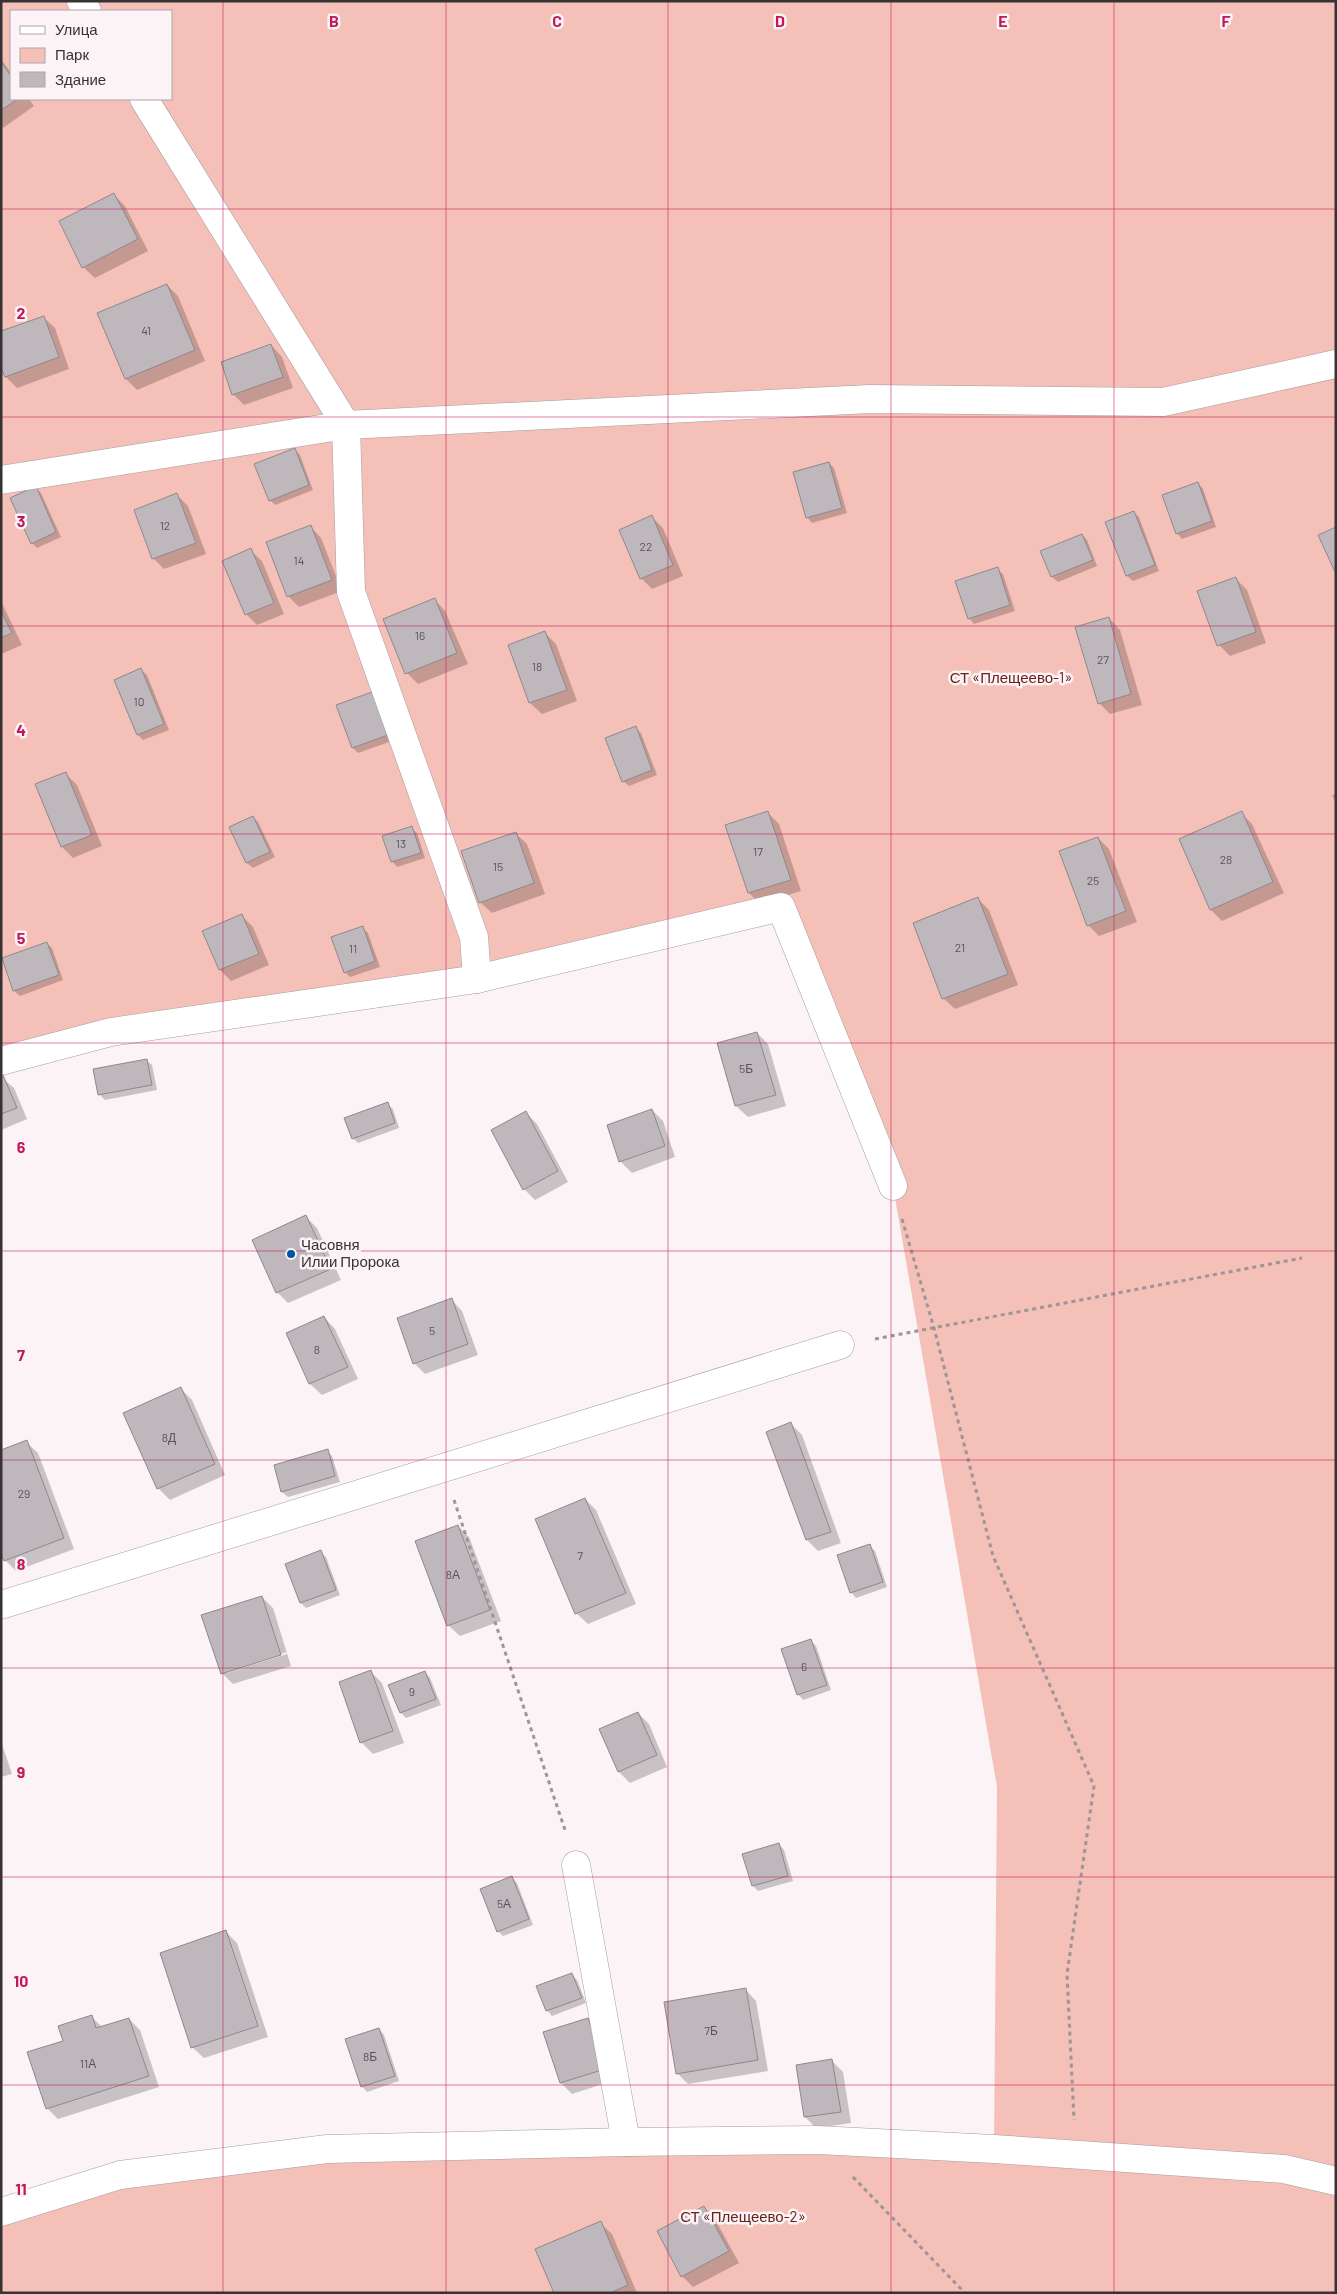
<svg xmlns="http://www.w3.org/2000/svg" width="1337" height="2294" font-family="Barlow,sans-serif">
<rect width="100%" height="100%" fill="#fbf3f6"/>
<path fill="#f4c0b7" fill-rule="evenodd" d="M1,1H1336V2293H1V2212L327,2149H994L997,1787L893,1186L781,907L1,1061ZM11,11H171V99H11Z"/>
<g fill="#0003" fill-rule="evenodd">
<path d="M1,59L11,73V99H29L34,106L3,128L1,126Z"/>
<path d="M114,195L125,206L148,251L95,278L83,267Z"/>
<path d="M167,285L178,296L205,361L137,390L126,379L99,314Z"/>
<path d="M43,317L55,328L69,369L17,388L6,377Z"/>
<path d="M271,345L282,357L293,388L244,405L233,394Z"/>
<path d="M295,450L300,455L313,490L275,505L270,500Z"/>
<path d="M829,463L834,468L847,513L812,523L807,517Z"/>
<path d="M1198,483L1203,489L1216,527L1182,539L1177,533Z"/>
<path d="M36,488L41,493L61,537L37,548L32,543Z"/>
<path d="M177,495L188,506L206,554L164,569L153,558Z"/>
<path d="M1134,512L1139,517L1159,571L1133,581L1127,576L1106,523Z"/>
<path d="M652,517L663,528L683,576L652,589L641,578Z"/>
<path d="M310,526L321,538L342,591L299,607L288,596Z"/>
<path d="M1082,535L1087,540L1097,566L1058,582L1052,577L1042,552Z"/>
<path d="M250,550L262,561L284,614L257,625L246,614Z"/>
<path d="M997,569L1003,574L1015,611L974,624L969,618Z"/>
<path d="M1236,579L1247,590L1266,643L1230,656L1219,645Z"/>
<path d="M434,599L445,611L468,664L418,684L407,673Z"/>
<path d="M1,601L22,645L1,654Z"/>
<path d="M1109,618L1120,630L1142,705L1110,714L1099,703Z"/>
<path d="M545,633L556,644L577,701L542,714L530,703L509,646Z"/>
<path d="M141,670L147,675L169,730L143,740L138,735Z"/>
<path d="M372,694L377,699L392,741L358,753L353,748L338,706Z"/>
<path d="M635,728L641,733L657,775L629,786L623,781Z"/>
<path d="M66,774L77,785L102,846L73,858L62,847L37,785Z"/>
<path d="M1336,794V804L1332,795Z"/>
<path d="M768,813L779,824L801,891L760,904L749,893Z"/>
<path d="M1241,813L1252,824L1284,893L1222,921L1211,910L1180,840Z"/>
<path d="M253,817L258,822L275,857L253,868L247,863L231,828Z"/>
<path d="M411,828L417,833L425,858L397,867L392,861Z"/>
<path d="M515,833L527,844L545,894L492,913L480,902Z"/>
<path d="M1098,838L1109,849L1137,922L1099,936L1088,925Z"/>
<path d="M978,899L989,910L1018,985L955,1009L943,998Z"/>
<path d="M242,916L253,927L269,965L231,981L220,970L203,931Z"/>
<path d="M362,928L368,933L380,967L350,977L345,972Z"/>
<path d="M46,943L52,948L63,980L20,996L14,991L3,959Z"/>
<path d="M757,1033L768,1044L786,1106L748,1117L736,1106L718,1044Z"/>
<path d="M146,1060L152,1065L157,1090L105,1100L99,1094Z"/>
<path d="M1,1077L14,1088L27,1119L1,1130Z"/>
<path d="M387,1104L393,1109L399,1128L358,1143L353,1138Z"/>
<path d="M652,1110L663,1121L675,1157L632,1173L620,1161Z"/>
<path d="M526,1113L537,1124L568,1182L535,1200L524,1189Z"/>
<path d="M306,1217L317,1228L341,1280L288,1303L277,1292Z"/>
<path d="M451,1299L462,1311L478,1355L425,1374L414,1363Z"/>
<path d="M324,1317L335,1329L358,1379L322,1395L310,1384L288,1334Z"/>
<path d="M181,1389L192,1400L225,1475L170,1500L158,1488L125,1414Z"/>
<path d="M791,1424L802,1435L841,1543L818,1551L807,1540L768,1432Z"/>
<path d="M26,1442L38,1453L74,1549L16,1571L5,1560Z"/>
<path d="M327,1451L332,1456L340,1482L288,1497L282,1492L275,1466Z"/>
<path d="M585,1499L596,1510L636,1604L588,1624L576,1613Z"/>
<path d="M458,1526L469,1537L501,1621L460,1636L448,1625Z"/>
<path d="M870,1546L875,1551L887,1587L856,1598L851,1592Z"/>
<path d="M320,1552L326,1557L340,1595L306,1608L301,1603Z"/>
<path d="M262,1597L273,1608L291,1666L233,1684L222,1673ZM287,1652V1654L227,1673V1671Z"/>
<path d="M810,1640L816,1646L831,1690L803,1700L798,1694Z"/>
<path d="M371,1672L382,1683L404,1743L373,1754L362,1743L340,1683Z"/>
<path d="M425,1672L430,1678L441,1705L406,1718L401,1713L390,1686Z"/>
<path d="M638,1713L649,1724L667,1767L630,1783L619,1772L601,1729Z"/>
<path d="M1,1741L12,1774L1,1777Z"/>
<path d="M779,1844L784,1850L793,1881L758,1891L753,1886Z"/>
<path d="M511,1877L517,1883L533,1925L503,1936L498,1931Z"/>
<path d="M226,1932L237,1943L268,2037L204,2058L192,2047Z"/>
<path d="M572,1975L577,1980L586,2003L552,2016L547,2010Z"/>
<path d="M745,1989L756,2001L768,2071L688,2084L677,2073Z"/>
<path d="M92,2017L103,2028L129,2019L140,2030L159,2087L58,2119L47,2108L65,2042Z"/>
<path d="M588,2019L599,2030L615,2080L572,2094L561,2083L545,2033Z"/>
<path d="M379,2029L384,2035L399,2081L367,2092L362,2086Z"/>
<path d="M832,2061L843,2072L851,2123L816,2128L805,2117Z"/>
<path d="M704,2208L715,2219L739,2263L693,2287L682,2276Z"/>
<path d="M600,2223L612,2234L637,2293H555Z"/>
</g>
<g fill="#beb8bd" stroke="#8e888d">
<path d="M1,62L11,76V99H18L1,110Z"/>
<path d="M114,193L138,239L82,268L59,221Z"/>
<path d="M167,284L195,350L125,379L97,313Z"/>
<path d="M44,316L59,357L5,377L1,368V331Z"/>
<path d="M271,344L283,377L232,395L221,362Z"/>
<path d="M295,448L309,485L269,501L254,464Z"/>
<path d="M829,462L842,508L806,518L793,472Z"/>
<path d="M1198,482L1212,521L1176,534L1162,495Z"/>
<path d="M36,486L56,532L31,544L10,498Z"/>
<path d="M177,493L196,543L152,559L134,510Z"/>
<path d="M1134,511L1155,565L1126,576L1105,522Z"/>
<path d="M652,515L673,565L640,579L619,530Z"/>
<path d="M311,525L332,580L287,597L266,542Z"/>
<path d="M1336,527V574L1318,535Z"/>
<path d="M1082,534L1093,560L1051,577L1040,551Z"/>
<path d="M251,548L274,603L245,615L222,561Z"/>
<path d="M998,567L1010,605L968,619L955,581Z"/>
<path d="M1236,577L1256,632L1217,646L1197,591Z"/>
<path d="M435,598L457,653L405,674L383,619Z"/>
<path d="M1,611L12,633L1,638Z"/>
<path d="M1109,617L1131,694L1098,704L1075,627Z"/>
<path d="M545,631L567,690L529,703L508,645Z"/>
<path d="M141,668L164,724L137,735L114,680Z"/>
<path d="M372,692L388,735L352,748L336,705Z"/>
<path d="M636,726L652,770L622,782L605,738Z"/>
<path d="M66,772L92,835L61,847L35,784Z"/>
<path d="M768,811L791,880L748,893L725,825Z"/>
<path d="M1242,811L1273,882L1210,910L1179,839Z"/>
<path d="M253,816L270,852L246,863L229,827Z"/>
<path d="M412,826L421,853L391,862L382,836Z"/>
<path d="M516,832L534,883L479,903L461,851Z"/>
<path d="M1098,837L1126,911L1087,926L1059,851Z"/>
<path d="M978,897L1008,974L942,999L913,923Z"/>
<path d="M242,914L259,954L219,970L202,931Z"/>
<path d="M363,926L375,961L344,973L331,937Z"/>
<path d="M47,942L59,975L13,991L2,958Z"/>
<path d="M757,1032L776,1095L735,1106L717,1043Z"/>
<path d="M147,1059L152,1085L98,1095L93,1069Z"/>
<path d="M3,1075L17,1108L1,1114V1076Z"/>
<path d="M388,1102L395,1123L352,1139L344,1118Z"/>
<path d="M652,1109L665,1146L619,1162L607,1125Z"/>
<path d="M526,1111L558,1171L523,1190L491,1130Z"/>
<path d="M306,1215L331,1269L276,1293L252,1240Z"/>
<path d="M452,1298L468,1344L413,1364L397,1318Z"/>
<path d="M324,1316L348,1367L309,1384L286,1333Z"/>
<path d="M181,1387L215,1464L157,1489L123,1413Z"/>
<path d="M791,1422L831,1532L806,1540L766,1432Z"/>
<path d="M27,1440L64,1538L4,1561L1,1554V1450Z"/>
<path d="M328,1449L335,1476L281,1492L274,1465Z"/>
<path d="M585,1498L626,1593L575,1614L535,1519Z"/>
<path d="M458,1525L490,1610L447,1626L415,1541Z"/>
<path d="M870,1544L883,1582L850,1593L837,1555Z"/>
<path d="M321,1550L336,1590L300,1603L285,1564Z"/>
<path d="M262,1596L281,1655L221,1674L201,1615Z"/>
<path d="M811,1639L827,1685L797,1695L781,1649Z"/>
<path d="M371,1670L393,1731L360,1743L339,1682Z"/>
<path d="M425,1671L436,1699L400,1713L388,1685Z"/>
<path d="M638,1712L657,1755L618,1772L599,1729Z"/>
<path d="M779,1843L788,1876L752,1886L742,1854Z"/>
<path d="M512,1876L529,1919L497,1932L480,1889Z"/>
<path d="M226,1930L258,2026L191,2048L160,1953Z"/>
<path d="M572,1973L582,1998L546,2011L536,1986Z"/>
<path d="M746,1988L758,2060L676,2074L664,2002Z"/>
<path d="M92,2015L96,2028L129,2018L149,2076L46,2109L27,2052L63,2041L58,2026Z"/>
<path d="M588,2018L605,2069L560,2083L543,2032Z"/>
<path d="M379,2028L395,2076L361,2087L345,2039Z"/>
<path d="M832,2059L841,2112L804,2117L796,2065Z"/>
<path d="M704,2206L729,2251L681,2277L657,2231Z"/>
<path d="M601,2221L628,2285L610,2293H554L535,2249Z"/>
</g>
<g fill="none" stroke-linecap="round" stroke-linejoin="round">
<g stroke="#a49da0" stroke-width="29">
<g id="minor">
<path d="M81,1L87,11"/>
<path d="M144,99L346,425L351,592L474,937L477,979"/>
<path d="M1,480L346,425L870,399L1163,402L1336,364"/>
<path d="M1,1061L111,1032L477,979L781,907L893,1186"/>
<path d="M1,1605L840,1345"/>
<path d="M576,1865L626,2142"/>
<path d="M1,2212L120,2175L327,2149L626,2142L818,2140L994,2149L1284,2169L1336,2181"/>
</g>
</g>
<g stroke="#9c9698" stroke-width="3" stroke-dasharray="4 4" stroke-linecap="butt">
<path d="M902,1219L934,1328L993,1556L1094,1786L1067,1974L1074,2120"/>
<path d="M875,1339L1302,1258"/>
<path d="M454,1500L566,1833"/>
<path d="M853,2177L965,2293"/>
</g>
<use href="#minor" stroke="#fff" stroke-width="28"/>
</g>
<path fill="none" stroke="#c2185b" stroke-width="1" stroke-opacity="0.55" d="M223,1V2293M446,1V2293M668,1V2293M891,1V2293M1114,1V2293M1,209H1336M1,417H1336M1,626H1336M1,834H1336M1,1043H1336M1,1251H1336M1,1460H1336M1,1668H1336M1,1877H1336M1,2085H1336"/>
<circle fill="#0055a3" stroke="#fbf3f6" stroke-width="2" cx="291" cy="1254" r="5"/>
<g text-anchor="middle" stroke-width="5" stroke-linejoin="round" paint-order="stroke">
<g font-size="12" fill="#595457">
<text x="146" y="335">41</text>
<text x="165" y="530">12</text>
<text x="646" y="551">22</text>
<text x="299" y="565">14</text>
<text x="420" y="640">16</text>
<text x="1103" y="664">27</text>
<text x="537" y="671">18</text>
<text x="139" y="706">10</text>
<text x="401" y="848">13</text>
<text x="758" y="856">17</text>
<text x="1226" y="864">28</text>
<text x="498" y="871">15</text>
<text x="1093" y="885">25</text>
<text x="960" y="952">21</text>
<text x="353" y="953">11</text>
<text x="746" y="1073">5Б</text>
<text x="432" y="1335">5</text>
<text x="317" y="1354">8</text>
<text x="169" y="1442">8Д</text>
<text x="24" y="1498">29</text>
<text x="580" y="1560">7</text>
<text x="453" y="1579">8А</text>
<text x="804" y="1671">6</text>
<text x="412" y="1696">9</text>
<text x="504" y="1908">5А</text>
<text x="711" y="2035">7Б</text>
<text x="370" y="2061">8Б</text>
<text x="88" y="2068">11А</text>
</g>
<g font-size="15" fill="#68221a" stroke="#fbf3f6">
<text x="1011" y="683">СТ «Плещеево-1»</text>
<text x="743" y="2222">СТ «Плещеево-2»</text>
</g>
<g font-size="15" fill="#373335" stroke="#fbf3f6" text-anchor="start">
<text x="301" y="1250">Часовня<tspan x="301" dy="17">Илии Пророка</tspan></text>
</g>
</g>
<g font-size="16" text-anchor="middle" font-weight="bold" fill="#c2185b" stroke="#fbf3f6" stroke-width="5" stroke-linejoin="round" paint-order="stroke">
<text x="334" y="27">B</text>
<text x="557" y="27">C</text>
<text x="780" y="27">D</text>
<text x="1003" y="27">E</text>
<text x="1226" y="27">F</text>
<text x="21" y="319">2</text>
<text x="21" y="527">3</text>
<text x="21" y="736">4</text>
<text x="21" y="944">5</text>
<text x="21" y="1153">6</text>
<text x="21" y="1361">7</text>
<text x="21" y="1570">8</text>
<text x="21" y="1778">9</text>
<text x="21" y="1987">10</text>
<text x="21" y="2195">11</text>
</g>
<rect width="1337" height="2294" fill="none" stroke="#373335" stroke-width="5"/>
<rect x="10" y="10" width="162" height="90" fill="#fbf3f6" stroke="#ada6a9"/>
<rect x="20" y="26" width="25" height="8" fill="#ffffff" stroke="#ada6a9"/>
<text x="55" y="35" font-size="15" fill="#373335">Улица</text>
<rect x="20" y="48" width="25" height="15" fill="#f4c0b7" stroke="#ada6a9"/>
<text x="55" y="60" font-size="15" fill="#373335">Парк</text>
<rect x="20" y="72" width="25" height="15" fill="#beb8bd" stroke="#ada6a9"/>
<text x="55" y="85" font-size="15" fill="#373335">Здание</text>
</svg>
